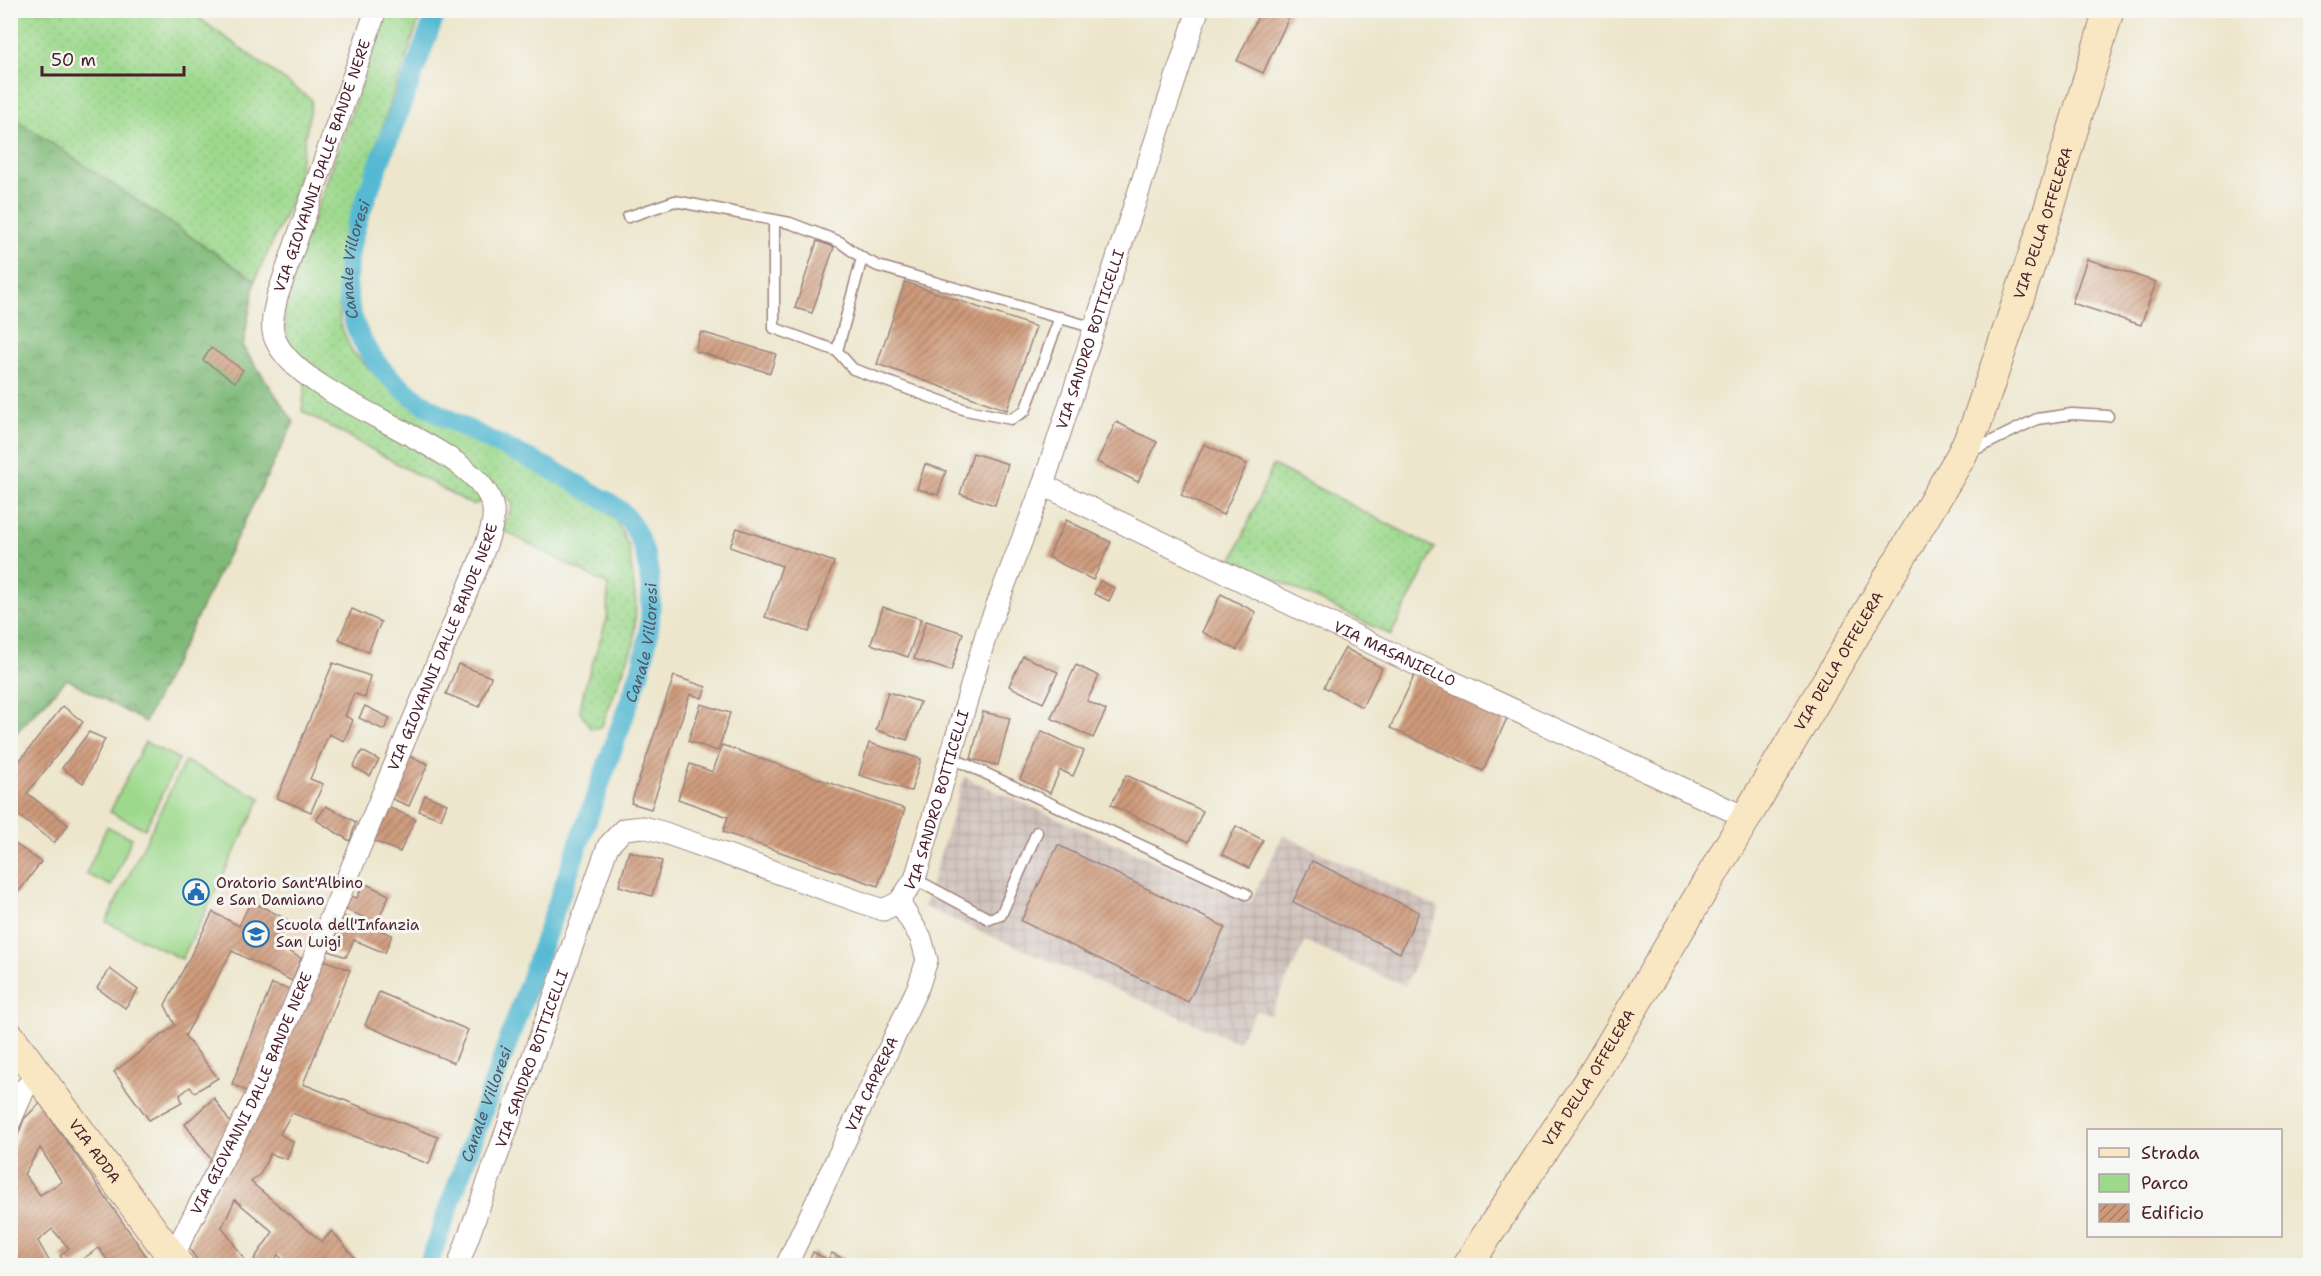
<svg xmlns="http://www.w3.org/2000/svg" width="2321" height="1276" font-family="'Shantell Sans',sans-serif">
<defs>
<pattern id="industrial-grid" width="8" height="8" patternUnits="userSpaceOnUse" patternTransform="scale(1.5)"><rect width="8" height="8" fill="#cfc0ba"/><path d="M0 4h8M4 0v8" fill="none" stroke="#b3a5a0"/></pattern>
<pattern id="grass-dots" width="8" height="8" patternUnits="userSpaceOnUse" patternTransform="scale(1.5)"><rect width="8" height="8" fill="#9dd98d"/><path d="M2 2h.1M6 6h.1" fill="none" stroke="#89ba7a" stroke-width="1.8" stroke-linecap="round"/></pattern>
<pattern id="forest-crowns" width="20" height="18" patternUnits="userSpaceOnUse" patternTransform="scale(1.5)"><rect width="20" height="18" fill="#7eb978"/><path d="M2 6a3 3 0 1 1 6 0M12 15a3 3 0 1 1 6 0" fill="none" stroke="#699663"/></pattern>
<pattern id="building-hatch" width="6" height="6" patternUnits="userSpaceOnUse" patternTransform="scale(1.5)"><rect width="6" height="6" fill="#ce9a7a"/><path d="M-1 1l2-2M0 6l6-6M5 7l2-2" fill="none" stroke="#a97d64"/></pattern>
</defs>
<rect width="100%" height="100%" fill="#f6f6f2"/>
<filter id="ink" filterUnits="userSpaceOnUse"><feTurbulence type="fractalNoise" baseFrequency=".0167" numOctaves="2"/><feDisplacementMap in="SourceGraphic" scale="12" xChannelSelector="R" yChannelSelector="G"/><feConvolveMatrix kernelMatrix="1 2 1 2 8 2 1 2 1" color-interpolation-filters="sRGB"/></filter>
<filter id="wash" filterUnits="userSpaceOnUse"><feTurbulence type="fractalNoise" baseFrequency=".008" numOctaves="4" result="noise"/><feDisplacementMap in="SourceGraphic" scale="24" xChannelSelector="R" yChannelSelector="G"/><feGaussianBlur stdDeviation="1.35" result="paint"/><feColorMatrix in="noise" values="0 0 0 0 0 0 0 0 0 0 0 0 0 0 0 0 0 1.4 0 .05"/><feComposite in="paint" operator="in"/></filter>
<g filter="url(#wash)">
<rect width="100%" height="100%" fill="#ede6cc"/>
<path fill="#f3d4be" d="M224,889L311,932L292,981L202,936Z"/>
<path fill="url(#industrial-grid)" d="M964,777L1250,903L1283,835L1440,908L1405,986L1305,942L1270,1015L1256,1011L1238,1042L924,907Z"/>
<g fill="url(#grass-dots)" stroke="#747c5c" stroke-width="1.5">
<path d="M10,11H189L312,100L295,193L255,280L11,116Z"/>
<path d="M384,11H422L348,228L338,285L340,324L352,351L382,382L412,404L591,499L616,520L629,547L636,604L634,643L601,728H590L580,711L584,689L607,619L608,585L502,530L513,504L503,494L472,505L302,411L307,372L289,351L285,322L287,291L354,106Z"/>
<path d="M1273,465L1435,548L1391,635L1233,559Z"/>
</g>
<path fill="url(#forest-crowns)" stroke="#646c52" stroke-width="1.5" d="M11,116L255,280L243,347L294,422L145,722L67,679L11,738Z"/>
<g fill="#9dd98d" stroke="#747c5c" stroke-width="1.5">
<path d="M145,742L179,759L145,829L110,812Z"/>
<path d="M185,761L261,798L182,959L106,922Z"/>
<path d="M107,827L132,838L111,886L86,874Z"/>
</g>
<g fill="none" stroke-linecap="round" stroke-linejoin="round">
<path stroke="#54b9d3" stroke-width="20" id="s1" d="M428,1266L640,672C654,623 660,553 622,512C613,503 598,497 587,490C502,434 350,407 347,282C346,238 369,192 384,151C402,104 419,58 437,10"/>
</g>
<g id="blocks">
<g fill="url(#building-hatch)" fill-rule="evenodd">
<path d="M1261,10H1286L1291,13L1263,73L1237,61Z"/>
<path d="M817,241L834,247L812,313L795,308Z"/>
<path d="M2087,259L2156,282L2141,325L2072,303Z"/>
<path d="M905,282L1036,327L1007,410L877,364Z"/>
<path d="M701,332L776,354L770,373L695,351Z"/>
<path d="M211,348L243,370L235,382L203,360Z"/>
<path d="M1116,422L1157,442L1138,482L1097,462Z"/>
<path d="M1204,444L1247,464L1223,515L1181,495Z"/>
<path d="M973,453L1008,464L995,505L960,494Z"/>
<path d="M925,464L946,471L938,495L917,489Z"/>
<path d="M1066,520L1111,542L1093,580L1048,557Z"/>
<path d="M737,528L834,562L809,632L765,617L782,566L730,547Z"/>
<path d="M1100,581L1115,588L1109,601L1094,594Z"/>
<path d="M1221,594L1256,612L1237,650L1202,632Z"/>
<path d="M883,607L921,619L908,657L871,644Z"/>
<path d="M352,609L381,622L368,652L339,639Z"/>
<path d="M926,621L963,633L951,671L914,659Z"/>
<path d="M1345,648L1382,668L1362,707L1324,687Z"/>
<path d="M1023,656L1058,672L1043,703L1009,686Z"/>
<path d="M333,663L370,676L365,698L354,693L345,716L353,720L344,741L329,734L310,779L323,784L311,812L277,798Z"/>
<path d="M458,664L491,677L479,707L446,694Z"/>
<path d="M1076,665L1099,676L1087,701L1106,710L1093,738L1051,718Z"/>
<path d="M1415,674L1507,718L1483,771L1390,728Z"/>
<path d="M674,676L706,687L702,698L690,694L651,809L631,803Z"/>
<path d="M888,692L920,702L907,740L876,730Z"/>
<path d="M701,704L730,713L718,751L688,741Z"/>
<path d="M63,706L83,722L27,793L68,825L54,843L10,809V773Z"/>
<path d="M365,706L390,718L384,730L359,718Z"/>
<path d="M983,712L1010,718L998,765L971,759Z"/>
<path d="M1042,731L1084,751L1073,776L1060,770L1050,793L1020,779Z"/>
<path d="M89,732L105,739L83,783L62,768Z"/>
<path d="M869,743L921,759L911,791L859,775Z"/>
<path d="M722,745L905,809L878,886L723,832L728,817L678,799L690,764L713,772Z"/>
<path d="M362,751L379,760L370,776L353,767Z"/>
<path d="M409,756L428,764L409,806L390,798Z"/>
<path d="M1126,775L1203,811L1189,842L1111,805Z"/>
<path d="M425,795L447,804L441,819L419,811Z"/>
<path d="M326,806L356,822L350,841L316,820Z"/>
<path d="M388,807L415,819L400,852L372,840Z"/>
<path d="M1236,826L1263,840L1249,868L1222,854Z"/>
<path d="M14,843L41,862L17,894L10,889V848Z"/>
<path d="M1058,845L1225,927L1188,1002L1021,921Z"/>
<path d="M629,851L662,861L652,896L619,886Z"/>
<path d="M1312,861L1419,912L1400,953L1293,902Z"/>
<path d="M364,883L389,895L377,923L345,909L351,896L357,898Z"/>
<path d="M251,901L288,920L275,944L301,958L292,981L232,951L185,1036L218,1078L195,1092L190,1087L180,1095L182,1102L149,1120L114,1072L175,1025L165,1005L213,912L239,926Z"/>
<path d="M338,914L392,935L385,953L354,940L346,957L324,949Z"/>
<path d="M319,958L350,970L303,1084L438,1137L429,1164L292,1113L280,1134L293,1142L287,1159L270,1154L260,1174L251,1182L322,1242L332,1231L362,1266H290L278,1255L272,1266H262L254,1259L273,1232L235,1200L222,1227L249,1266H201L189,1248L260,1098Z"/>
<path d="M110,969L138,990L125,1008L97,988Z"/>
<path d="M272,984L289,989L248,1092L232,1084Z"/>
<path d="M379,992L468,1030L454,1063L365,1025Z"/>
<path d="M214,1098L233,1127L212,1161L185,1124Z"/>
<path d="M40,1103L149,1260L142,1266H111L99,1248L72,1266L60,1256L69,1248L52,1229L38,1241L52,1266H10V1157L24,1119ZM40,1148L62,1182L40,1195L24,1174Z"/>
<path d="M813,1252L828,1260L832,1253L848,1261L846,1266H807Z"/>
</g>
</g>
</g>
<g filter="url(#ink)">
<use href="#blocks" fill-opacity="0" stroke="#9c827c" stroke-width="1.5"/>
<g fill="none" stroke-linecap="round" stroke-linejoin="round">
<g stroke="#9c827c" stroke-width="13">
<g id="lane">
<path d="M628,217L675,201L790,223L840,242L862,258L878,266L1095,328"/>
<path d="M774,220V328L837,351"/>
<path d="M862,258L837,351L853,369L966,410L1011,419L1025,411L1060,317"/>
<path d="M1970,452L2037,419L2072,414L2108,416"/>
<path d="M950,757L1246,894"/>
<path d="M915,879L989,919L1001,915L1037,832"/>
</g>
</g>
<g stroke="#9c827c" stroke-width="23">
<g id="street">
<path id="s2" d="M1043,485L1402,658L1747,818"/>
<path d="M10,1122L25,1088L39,1075"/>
<path id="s3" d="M174,1258L181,1240L256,1096L481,558C486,543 495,525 493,509C485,446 305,405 276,341C269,327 274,312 277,297L376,10"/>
<path id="s4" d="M458,1266L608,846L624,829L643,827L662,832L883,910L899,902L915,879L987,631L1043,485L1198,10"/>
<path id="s5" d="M786,1266L919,985L927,960L921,938L899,902"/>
</g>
</g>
<g stroke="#9c827c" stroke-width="32">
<g id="secondary">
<path id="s6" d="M10,1037L179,1266"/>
<path id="s7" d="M1467,1266L1597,1068L1961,456L1976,424L2049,209L2109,10"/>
</g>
</g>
<use href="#lane" stroke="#fff" stroke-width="10"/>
<use href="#street" stroke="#fff" stroke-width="21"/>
<use href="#secondary" stroke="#f9e7c3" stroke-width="30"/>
</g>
</g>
<defs>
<g id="civic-ring" transform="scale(1.35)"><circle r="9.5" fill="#f6f6f2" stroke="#1f6fb2" stroke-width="1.5"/><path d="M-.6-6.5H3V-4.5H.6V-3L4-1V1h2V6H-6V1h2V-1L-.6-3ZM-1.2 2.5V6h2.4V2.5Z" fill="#1f6fb2"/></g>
<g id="school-ring" transform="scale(1.35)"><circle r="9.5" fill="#f6f6f2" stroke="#1f6fb2" stroke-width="1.5"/><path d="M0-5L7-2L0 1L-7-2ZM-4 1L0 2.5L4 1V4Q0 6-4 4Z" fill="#1f6fb2"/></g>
</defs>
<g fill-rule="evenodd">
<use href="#civic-ring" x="196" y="892"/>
<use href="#school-ring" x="256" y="934"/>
</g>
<g text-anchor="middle" stroke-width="6" stroke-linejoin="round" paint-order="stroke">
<g font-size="15" fill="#4a1f2b" stroke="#f6f6f2">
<text dy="5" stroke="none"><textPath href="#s3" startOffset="1280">VIA GIOVANNI DALLE BANDE NERE</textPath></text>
<text dy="5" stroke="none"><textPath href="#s7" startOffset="1196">VIA DELLA OFFELERA</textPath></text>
<text dy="5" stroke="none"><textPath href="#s4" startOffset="1356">VIA SANDRO BOTTICELLI</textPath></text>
<text dy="5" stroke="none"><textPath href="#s3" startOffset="668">VIA GIOVANNI DALLE BANDE NERE</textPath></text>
<text dy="5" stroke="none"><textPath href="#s2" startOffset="390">VIA MASANIELLO</textPath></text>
<text dy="5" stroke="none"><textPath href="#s7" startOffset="710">VIA DELLA OFFELERA</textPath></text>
<text dy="5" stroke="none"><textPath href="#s4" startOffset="870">VIA SANDRO BOTTICELLI</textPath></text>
<text dy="5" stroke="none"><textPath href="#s4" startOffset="220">VIA SANDRO BOTTICELLI</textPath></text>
<text dy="5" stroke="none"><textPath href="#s7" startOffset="224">VIA DELLA OFFELERA</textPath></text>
<text dy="5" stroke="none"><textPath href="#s5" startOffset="201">VIA CAPRERA</textPath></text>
<text dy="5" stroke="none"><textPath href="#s3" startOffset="182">VIA GIOVANNI DALLE BANDE NERE</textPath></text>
<text dy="5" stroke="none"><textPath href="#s6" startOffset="142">VIA ADDA</textPath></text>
</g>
<g font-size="15" fill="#4a1f2b" stroke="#f6f6f2" text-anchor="start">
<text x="216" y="888">Oratorio Sant'Albino<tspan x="216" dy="17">e San Damiano</tspan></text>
<text x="276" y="930">Scuola dell'Infanzia<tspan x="276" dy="17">San Luigi</tspan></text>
</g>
<g font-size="16" font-style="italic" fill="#4e5566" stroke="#f6f6f2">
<text dy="6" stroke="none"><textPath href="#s1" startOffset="1198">Canale Villoresi</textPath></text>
<text dy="6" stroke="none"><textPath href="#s1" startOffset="660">Canale Villoresi</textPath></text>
<text dy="6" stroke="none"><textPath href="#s1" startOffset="172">Canale Villoresi</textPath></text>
</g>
</g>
<rect width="2321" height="1276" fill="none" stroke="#f6f6f2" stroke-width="36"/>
<rect x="2087" y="1129" width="195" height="108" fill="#f6f6f2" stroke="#b1a0a2" stroke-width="1.5"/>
<rect x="2099" y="1148" width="30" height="9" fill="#f9e7c3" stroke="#b1a0a2" stroke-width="1.5"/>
<text x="2141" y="1159" font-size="18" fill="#4a1f2b">Strada</text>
<rect x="2099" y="1174" width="30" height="18" fill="#9dd98d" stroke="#b1a0a2" stroke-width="1.5"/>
<text x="2141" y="1189" font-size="18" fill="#4a1f2b">Parco</text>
<rect x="2099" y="1204" width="30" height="18" fill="url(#building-hatch)" stroke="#b1a0a2" stroke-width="1.5"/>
<text x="2141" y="1219" font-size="18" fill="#4a1f2b">Edificio</text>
<path d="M42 66v9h142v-9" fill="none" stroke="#4a1f2b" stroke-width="3"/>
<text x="51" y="66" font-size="18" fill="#4a1f2b" stroke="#f6f6f2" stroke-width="4.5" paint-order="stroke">50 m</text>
</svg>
